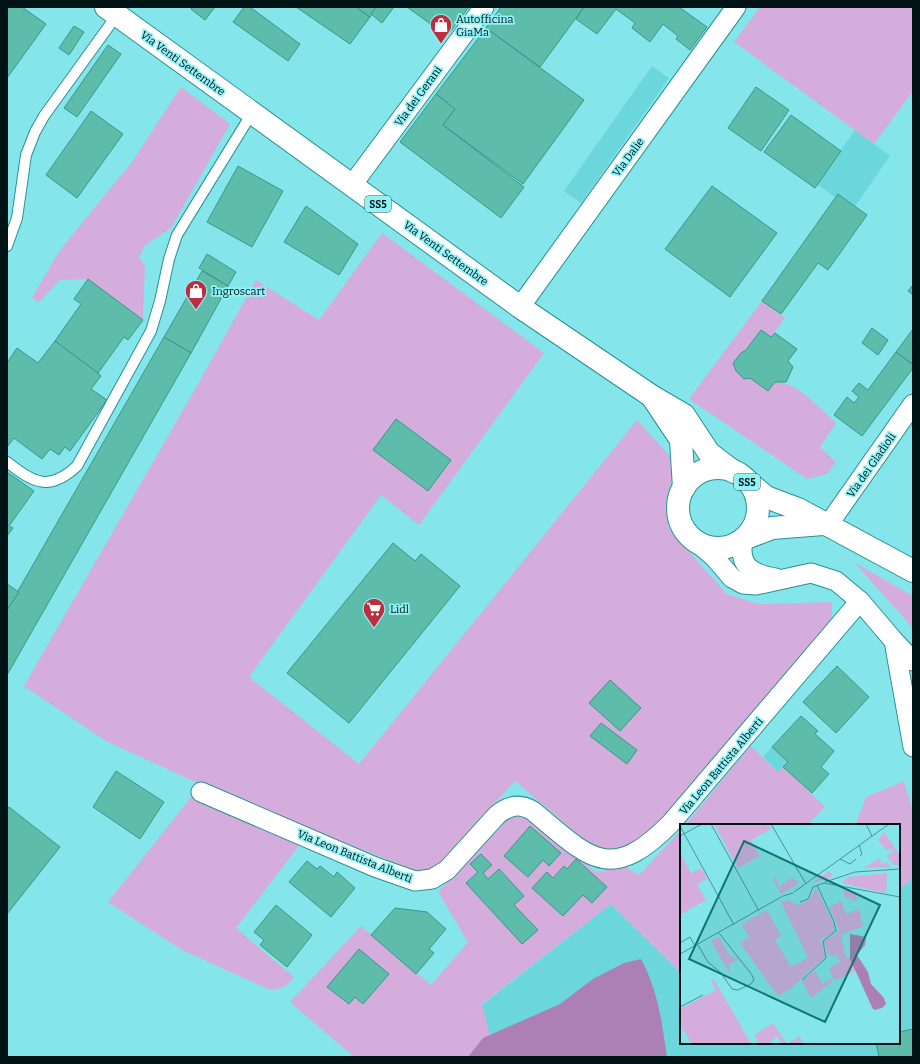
<svg xmlns="http://www.w3.org/2000/svg" width="920" height="1064" font-family="Bitter,serif">
<rect width="100%" height="100%" fill="#84e5eb"/>
<g fill="#6bd7dd">
<path d="M652,66L669,78L581,203L564,191Z"/>
<path d="M855,130L890,156L855,206L839,194L836,198L817,184Z"/>
<path d="M772,747L788,762L778,772L763,757Z"/>
<path d="M913,878V1057H490L482,1005L611,904L681,973V1043H899V890Z"/>
</g>
<g fill="#d4addd">
<path d="M760,7H913V91L874,144L734,42Z"/>
<path d="M181,87L230,124L171,228L145,245L139,257L145,266L143,320L88,279L60,280L39,302L32,298L60,250L132,162Z"/>
<path d="M382,233L544,353L419,525L381,495L249,677L359,764L637,420L676,463L665,505L669,529L727,594L759,604L832,602V617L823,631L653,833L635,845L602,855L515,781L429,876L215,791L106,741L24,686L202,377L256,280L319,320Z"/>
<path d="M762,301L785,318L771,337L761,330L746,350L741,353L734,363L736,371L744,379L750,378L768,391L775,382C798,382 819,408 836,423L820,447L836,462L827,474L807,479L689,399Z"/>
<path d="M854,562L913,596V628Z"/>
<path d="M751,746L778,772L783,767L825,807L807,825H685Z"/>
<path d="M904,781L913,812V878L899,890V825L856,824L866,797Z"/>
<path d="M192,796L301,843L236,928L294,977C287,986 280,991 268,989L182,950L108,902Z"/>
<path d="M515,809L525,811L596,872L626,867L639,875L681,830V973L611,904L482,1004L492,1043L490,1057H354L290,1002L361,926L431,985L468,942L438,892Z"/>
</g>
<path fill="#ac7fb5" d="M641,959C658,990 662,1023 667,1057H468L483,1038L560,1004L593,979L624,963Z"/>
<g fill="#5ebcab" stroke="#389888">
<path d="M7,7H22L46,24L7,78Z"/>
<path d="M193,7H215L205,20L191,9Z"/>
<path d="M244,7H250L300,44L288,61L233,22Z"/>
<path d="M296,7H356L370,17L350,44Z"/>
<path d="M356,7H376L370,17Z"/>
<path d="M376,7H394L382,23L371,14Z"/>
<path d="M407,7H466L468,8L447,36Z"/>
<path d="M501,7H584L540,67L486,28Z"/>
<path d="M584,7H679L707,27L690,50L676,39L678,36L663,24L650,42L632,28L635,23L616,9L597,34L576,19Z"/>
<path d="M74,26L84,32L69,55L59,48Z"/>
<path d="M486,28L584,100L523,184L443,125L455,109L436,94Z"/>
<path d="M108,45L121,54L77,117L64,108Z"/>
<path d="M756,87L789,110L761,151L728,128Z"/>
<path d="M436,94L455,109L443,125L524,187L501,218L400,142Z"/>
<path d="M91,111L123,134L77,198L46,175Z"/>
<path d="M791,115L841,151L815,188L764,152Z"/>
<path d="M238,166L283,191L252,247L207,222Z"/>
<path d="M712,186L777,233L730,297L665,249Z"/>
<path d="M838,194L867,215L828,270L818,263L781,314L762,301Z"/>
<path d="M306,206L358,244L339,275L284,242Z"/>
<path d="M207,254L236,272L228,286L199,268Z"/>
<path d="M202,271L228,286L191,353L164,337Z"/>
<path d="M88,279L143,320L128,340L124,337L98,373L55,341L81,304L74,299Z"/>
<path d="M913,285V295L908,291Z"/>
<path d="M872,328L888,340L878,355L862,343Z"/>
<path d="M913,329V361L911,363L896,352Z"/>
<path d="M761,330L771,337L775,333L797,349L788,361L793,367L786,382H775L768,391L750,378L744,379L736,371L733,363L741,353L746,350Z"/>
<path d="M164,337L191,353L7,675V610Z"/>
<path d="M55,341L98,373L101,376L91,389L107,400L70,451L65,447L59,455L50,449L42,459L14,438L7,447V363L17,348L38,363Z"/>
<path d="M896,352L913,365V368L862,436L834,415L847,397L854,403L859,397L852,391L859,383L868,390Z"/>
<path d="M396,419L451,460L428,491L373,450Z"/>
<path d="M7,472L34,491L9,526L13,528L7,536Z"/>
<path d="M393,543L415,561L421,554L460,586L349,723L287,673Z"/>
<path d="M7,584L19,592L7,610Z"/>
<path d="M837,666L869,697L836,733L803,702Z"/>
<path d="M610,680L641,708L620,731L589,703Z"/>
<path d="M801,716L818,731L815,734L834,751L821,767L829,774L812,793L783,767L788,762L772,747Z"/>
<path d="M601,723L637,750L627,764L590,736Z"/>
<path d="M116,771L164,802L140,839L93,807Z"/>
<path d="M9,807L60,847L7,914V810Z"/>
<path d="M530,826L561,853L549,866L543,860L528,877L504,856Z"/>
<path d="M481,854L492,865L483,873L488,879L499,869L524,896L514,905L538,930L522,944L466,883L478,872L470,864Z"/>
<path d="M576,859L607,887L592,903L583,895L563,916L532,888L547,872L553,878L564,866L567,869Z"/>
<path d="M307,861L317,869L320,866L334,877L337,872L355,888L331,917L289,882Z"/>
<path d="M276,905L312,935L287,967L260,945L264,940L254,932Z"/>
<path d="M395,908L427,912L446,929L429,949L434,953L416,974L371,935Z"/>
<path d="M359,949L389,974L363,1004L355,997L349,1004L327,987Z"/>
<path d="M913,1029V1057H879L876,1043H899V1032Z"/>
</g>
<g fill="none" stroke-linecap="round" stroke-linejoin="round">
<g stroke="#269196" stroke-width="12">
<g id="lane">
<path d="M7,246L17,218L26,155L35,132L44,116L117,15"/>
<path d="M7,462C34,483 49,492 77,466L151,331L160,301L169,259L177,235L252,113"/>
</g>
</g>
<g stroke="#269196" stroke-width="21">
<g id="street">
<path d="M352,185L484,7"/>
<path d="M520,307L736,7"/>
<path d="M828,525L913,404"/>
<path d="M743,540C738,567 752,574 776,578"/>
<path d="M696,542L714,557L732,578L743,584L756,585L811,573L836,581L860,601L894,641L913,747"/>
<path d="M894,641L913,661"/>
<path d="M201,792L375,867L415,881L432,879L447,870L497,815C509,805 520,803 533,811C589,858 610,885 671,823L860,601"/>
</g>
</g>
<g stroke="#269196" stroke-width="24">
<g id="primary">
<path d="M106,7L520,307L653,397L684,415L709,453L734,472"/>
<path d="M653,398L681,440L684,488"/>
<circle cx="718" cy="508" r="40"/>
<path d="M748,482L766,497L798,509L913,571"/>
<path d="M746,538L772,528L823,524"/>
</g>
</g>
<use href="#lane" stroke="#fff" stroke-width="10"/>
<use href="#street" stroke="#fff" stroke-width="19"/>
<use href="#primary" stroke="#fff" stroke-width="22"/>
</g>
<defs>
<g id="shop-pin" transform="scale(1.15)"><path d="M0 17L-7.5 6A9.5 9.5 0 1 1 7.5 6Z" fill="#be2d3d" stroke="#91f3f8"/><path d="M-5-2.5h2.3a2.7 3.5 0 0 1 5.4 0H5L5.5 6h-11ZM-1.5-2.5h3a1.5 2.3 0 0 0-3 0Z" fill="#fff"/></g>
<g id="supermarket-pin" transform="scale(1.15)"><path d="M0 17L-7.5 6A9.5 9.5 0 1 1 7.5 6Z" fill="#be2d3d" stroke="#91f3f8"/><path d="M-6-5.5h2.5l.6 2H6L4.5 2H-2.5L-4.4-4H-6ZM-1.5 3.2a1.3 1.3 0 1 0 .1 0ZM3 3.2a1.3 1.3 0 1 0 .1 0Z" fill="#fff"/></g>
</defs>
<g fill-rule="evenodd">
<use href="#shop-pin" x="441" y="25"/>
<use href="#shop-pin" x="196" y="291"/>
<use href="#supermarket-pin" x="374" y="609"/>
</g>
<g text-anchor="middle" stroke-width="3.5" stroke-linejoin="round" paint-order="stroke">
<g fill="#91f3f8" stroke="#2c5658" stroke-width="1">
<rect x="365" y="196" width="26" height="16" rx="3"/>
<rect x="734" y="474" width="26" height="16" rx="3"/>
</g>
<g font-size="10" font-weight="bold" fill="#011314">
<text x="378" y="208">SS5</text>
<text x="747" y="486">SS5</text>
</g>
<g font-size="11" fill="#011314" stroke="#91f3f8" text-anchor="start">
<text x="456" y="23">Autofficina<tspan x="456" dy="13">GiaMa</tspan></text>
<text x="212" y="295">Ingroscart</text>
<text x="390" y="613">Lidl</text>
</g>
<g font-size="11" fill="#011314" stroke="#91f3f8">
<text transform="translate(183 63) rotate(36)" y="4">Via Venti Settembre</text>
<text transform="translate(418 96) rotate(-54)" y="4">Via dei Gerani</text>
<text transform="translate(628 157) rotate(-54)" y="4">Via Dalie</text>
<text transform="translate(446 253) rotate(36)" y="4">Via Venti Settembre</text>
<text transform="translate(871 465) rotate(-55)" y="4">Via dei Gladioli</text>
<text transform="translate(721 766) rotate(-50)" y="4">Via Leon Battista Alberti</text>
<text transform="translate(355 856) rotate(22)" y="4">Via Leon Battista Alberti</text>
</g>
</g>
<g transform="translate(680 824)">
<rect width="220" height="220" fill="#84e5eb"/>
<path d="M34,0H89L91,5L71,16L80,32L58,44ZM204,8L220,31V42L214,41L219,36L213,41L210,37L217,32L209,36L207,32L213,27L211,24L207,27L198,16ZM0,29L11,49L21,44L27,55L17,60L26,76L0,91ZM200,34L202,41L207,38L210,43L183,44ZM149,47L154,52L132,59ZM207,49L206,69L162,59L168,53ZM96,53L99,63L113,53L115,57L118,56V60L101,70L93,55ZM136,64L154,101V109L140,115L146,132L110,165L98,172L60,119L69,113L62,100L87,86L101,112L95,116L111,143L128,134L101,78L109,76L117,81L128,77ZM163,66L175,68L177,77L172,76L171,73L165,74ZM161,77L166,90L179,85L183,102L161,111L166,133L171,134L180,145L154,157L149,144L160,138L157,131L149,132L143,117L156,110L159,105L149,83ZM39,113L50,132L59,135L50,140L49,148L31,117ZM135,146L142,160L151,155L152,158L131,174L122,157ZM33,154L61,202L71,220H12L1,203L3,202L0,201V185L36,166L31,156ZM93,199L107,220L120,212L122,218L118,220H102L97,212L88,220H79L74,211Z" fill="#d4addd"/>
<path d="M170,110L186,113L185,121L177,131L188,148L191,160L204,174L206,180L202,184L194,186L192,183L170,135Z" fill="#ac7fb5"/>
<path fill="none" stroke="#509195" stroke-width="1" d="M31,0L79,87M91,0L126,60M186,0L192,12M0,2L54,101M0,12L22,0M179,21L182,30L180,32M160,35L170,40L176,35M145,58L175,48L220,45M114,68L209,0M120,78L128,75L133,63L144,59L220,73M0,119L10,113L15,122M18,121L28,138L41,149L52,165L58,166L71,160L74,156L72,151L39,109M0,130L103,72L113,69M122,156L146,134L143,117L156,107L154,98L137,61M0,183L23,171"/>
<path fill="#0f766e" fill-opacity="0.15" stroke="#0f766e" stroke-width="2" d="M64,17L200,81L145,198L9,135Z"/>
<rect width="220" height="220" fill="none" stroke="#011314" stroke-width="2"/>
</g>
<rect width="920" height="1064" fill="none" stroke="#011314" stroke-width="16"/>
</svg>
